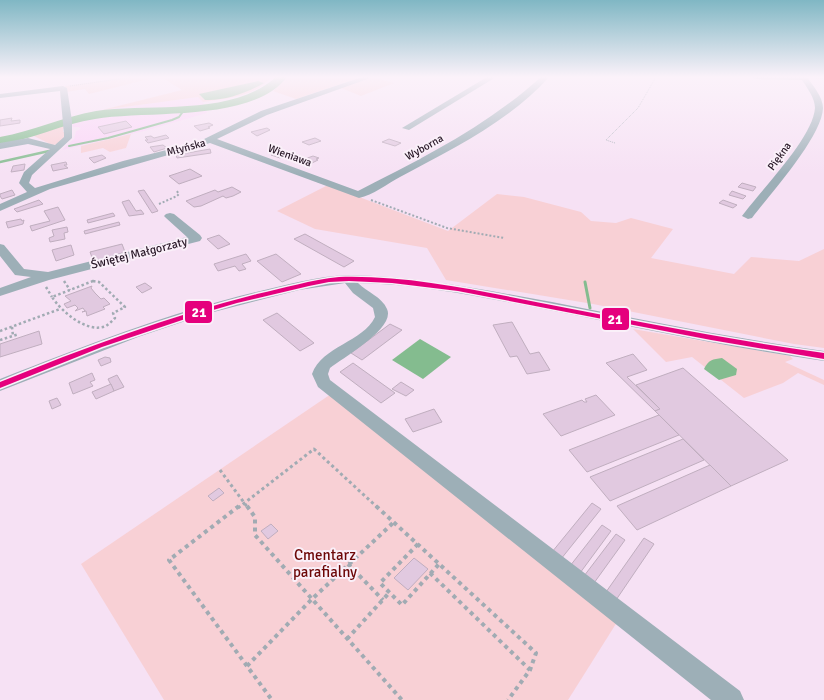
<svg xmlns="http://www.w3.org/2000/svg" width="824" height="700" font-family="Signika,sans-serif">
<rect width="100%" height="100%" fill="#f6e1f4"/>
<path fill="#fad4f7" d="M199,97L203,102L207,113L144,131L62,150L74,139L76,131L81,129L79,127H73L72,123H69V118L102,110Z"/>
<g fill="#f8d0d5">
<path d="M128,77H157L89,94L85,89L66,92L65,86Z"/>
<path d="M161,77H271C256,97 227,98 203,102L198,97L102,110L182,90Z"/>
<path d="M278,77H361L296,99L273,91L284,81H276Z"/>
<path d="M371,77L394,83L361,96L341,88Z"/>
<path d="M63,122L65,128L63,129V132H66V136L58,144L52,145L34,136L0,143V137L23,134Z"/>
<path d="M131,134L126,148L110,152L103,148L81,153V146Z"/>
<path d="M328,185L448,231L497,194L524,197L581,212L591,221L616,223L631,218L673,229L651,258L734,274L751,257L799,261L824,249V348L794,344L593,304L446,280L427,248L315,229L277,211Z"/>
<path d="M633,329L790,356L793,359L785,362L824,380V385L798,373L783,383L744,398L692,357L666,362Z"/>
<path d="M331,394L619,619L568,700H164L81,564Z"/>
</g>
<g fill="#84bc8f">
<path d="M258,81L264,83C247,93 224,101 205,100L199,94Z"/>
<path d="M420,339L451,357L423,379L392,360Z"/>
<path d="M722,358L737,369L736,375L719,380L704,369C708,360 713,359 722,358Z"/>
</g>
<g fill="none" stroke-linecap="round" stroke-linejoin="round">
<path stroke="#84bc8f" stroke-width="2" d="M69,146L108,138L172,120L179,117L184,110"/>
<path stroke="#84bc8f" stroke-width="2.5" d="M0,162L49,151"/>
<path stroke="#84bc8f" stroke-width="3" d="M585,282L590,308"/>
<path fill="#84bc8f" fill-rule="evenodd" d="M276,77H287C252,123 148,110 95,119C63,124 32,139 0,145V137C33,131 63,117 96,111C151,103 232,117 276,77Z"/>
</g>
<g fill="#e1c9e0" stroke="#c0aebf">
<path d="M12,118L11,121L20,120V123L0,126V120Z"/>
<path d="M126,121L132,127L104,134L98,127Z"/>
<path d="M209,123L213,125L208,127L210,128L200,131L194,126Z"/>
<path d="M267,128L270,130L257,136L251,132Z"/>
<path d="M166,135L169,138L148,143L145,140H148L145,137L151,136L154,138Z"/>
<path d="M315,138L321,141L309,145L302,142Z"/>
<path d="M389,139L401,143L395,146L382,142Z"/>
<path d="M163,145L167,148L154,152L150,147Z"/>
<path d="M210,149L211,153L177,158L176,155Z"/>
<path d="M282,151L290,153L280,158L271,155Z"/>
<path d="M102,155L106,158L94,163L89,158Z"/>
<path d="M313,156L319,158L316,159L318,160L312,163L302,160Z"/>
<path d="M66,162L67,165H64L68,168L53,171L51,165Z"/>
<path d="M25,164L24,170L11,172L13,166Z"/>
<path d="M190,169L202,176L179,184L169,176Z"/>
<path d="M742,183L756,187L753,191L738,187Z"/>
<path d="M232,187L241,192L233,196L226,198L223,196L201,206L194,207L186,201L215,190L218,192Z"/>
<path d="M12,190L15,195L2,199L0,196V194Z"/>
<path d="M144,190L158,211L152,213L138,191Z"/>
<path d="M732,191L746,196L743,199L729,195Z"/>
<path d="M39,200L43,204L17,212L14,209Z"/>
<path d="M129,200L136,211L141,210L144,214L129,216L122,202Z"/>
<path d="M723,200L737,205L733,208L719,203Z"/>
<path d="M58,207L65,220L32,231L30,226L50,221L44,211Z"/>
<path d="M113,213L115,216L88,223L87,220Z"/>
<path d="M21,219L22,221L24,220L23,224L8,228L6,222Z"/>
<path d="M119,222L120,225L85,234L84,231Z"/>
<path d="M67,227L68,232L64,233L65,239L50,242L49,238L54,236L52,230Z"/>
<path d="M305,234L354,261L344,267L294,239Z"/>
<path d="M219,235L230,244L218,249L207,239Z"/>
<path d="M122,244L125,252L97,261V259L93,260L90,252Z"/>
<path d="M71,245L74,255L56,261L52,250Z"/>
<path d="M246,254L251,261L242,264L246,269L239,271L235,266L218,271L214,264Z"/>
<path d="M276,254L301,274L282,282L257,261Z"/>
<path d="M145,283L152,288L142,293L136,287Z"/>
<path d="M92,286L91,288L95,293L101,299L104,298L110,304L103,307L105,309L87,316L86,311L82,312L85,311L83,308L75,311L78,308L75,305L67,308L64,304L71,301L65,296Z"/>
<path d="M277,313L314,343L300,351L263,320Z"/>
<path d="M512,322L530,354L539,352L550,370L527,374L517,356L510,357L493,325Z"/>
<path d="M390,324L402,330L362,360L351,353Z"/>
<path d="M39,331L42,344L0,357V344Z"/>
<path d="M633,354L647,370L627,377L660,409L655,411L606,363Z"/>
<path d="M105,357L110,358L111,362L101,366L98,360Z"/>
<path d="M353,363L395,393L381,403L340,372Z"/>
<path d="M683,368L788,460L731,486L655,411L660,409L636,385Z"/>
<path d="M92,373L95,380L90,382L93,386L73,394L69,383Z"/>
<path d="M117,375L124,387L114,391L108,379Z"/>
<path d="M401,382L414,390L406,396L392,389Z"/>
<path d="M111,384L114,391L96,399L92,392Z"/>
<path d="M596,395L615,415L561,436L543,414L582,400L584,402H587L585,399Z"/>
<path d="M57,398L61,405L52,409L49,401Z"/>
<path d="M434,409L442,422L413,432L405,419Z"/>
<path d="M659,415L679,435L587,472L569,450Z"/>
<path d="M683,439L704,460L610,501L590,477Z"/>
<path d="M710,465L731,486L637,530L617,506Z"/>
<path d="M219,488L224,493L213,501L208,496Z"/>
<path d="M592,503L601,509L561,559L552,552Z"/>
<path d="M271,524L278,531L268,539L261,531Z"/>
<path d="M602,525L611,531L580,573L570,566Z"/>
<path d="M616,534L625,540L594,583L584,576Z"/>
<path d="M644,538L654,544L616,600L606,592Z"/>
<path d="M414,558L428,569L408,590L394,578Z"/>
</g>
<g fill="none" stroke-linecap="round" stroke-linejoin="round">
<g stroke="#a1abb3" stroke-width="1" stroke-dasharray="1 1" stroke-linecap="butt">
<path d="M816,78H824"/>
<path d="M70,86L133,77"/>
<path d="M615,143L606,140L638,108L656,77"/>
</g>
<g stroke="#a1abb3" stroke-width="2" stroke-dasharray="2 2" stroke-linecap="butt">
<path d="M371,200L447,228L504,238"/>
<path d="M159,204L177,196L179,194L176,190"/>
</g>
<g stroke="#a1abb3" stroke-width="2.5" stroke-dasharray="2.5 2.5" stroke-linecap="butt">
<path d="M64,281L70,290"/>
<path d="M93,281L99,282L125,307L113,313L115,318C112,321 109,324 106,326C87,334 61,311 52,297Z"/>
<path d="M46,287L52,297"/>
<path d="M12,327L13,336"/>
<path d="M0,331L60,309"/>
<path d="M0,340L19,334"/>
</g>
<g stroke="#a1abb3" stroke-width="3" stroke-dasharray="3 3" stroke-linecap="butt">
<path d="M220,470L248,508"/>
<path d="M238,508L314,449L378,508"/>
</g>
<g stroke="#a1abb3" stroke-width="4" stroke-dasharray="4 4" stroke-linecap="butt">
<path d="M239,506L169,560L272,700"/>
<path d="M247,506L255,517V535L402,700"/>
<path d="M376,506L536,653L530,670L508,700"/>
<path d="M418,544L380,583L402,605L439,564"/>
<path d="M348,564L383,600"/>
<path d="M430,573L530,670"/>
<path d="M347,639L389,593"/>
<path d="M247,666L312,599L394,522"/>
</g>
<g fill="#9dafb7" fill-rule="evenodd">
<path d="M362,77H373L267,115L217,139L358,191C423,158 487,126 541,77H549C510,121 451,150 400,177C387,184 373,195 359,198L210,143L50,189L0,211V204L27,192L19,183L24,172L50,149L28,144L0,149V143L28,138L55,145L64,137V134L60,91L0,98V94L63,86L67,88L72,121V138L32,175L29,183L35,188L123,161L198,142L261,111Z"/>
<path d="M487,77H496L409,130L402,128Z"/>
<path d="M752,77H807C813,86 823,97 823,108C822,137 770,194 752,218L748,219L742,216C761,190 813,138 815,108C815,98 807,88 802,80L756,79Z"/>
<path d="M170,213L174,214L200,235L202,238L200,241L49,280L0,296V288L31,277L15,275L0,256V244L4,245L24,269L48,272L187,237L166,218L164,216L166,214Z"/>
<path d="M349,275C417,276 484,290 552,302C642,320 732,338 824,351V361C732,348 640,328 549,310C486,298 422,284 358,283C367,292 382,297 387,309C396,328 343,358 330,368L328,374L330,380L740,691L744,700H711L318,387L312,374C322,346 363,342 375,317L373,308L353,293L345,283L299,290L206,314L138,337L0,391V379C84,346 168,313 256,292C287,285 317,276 349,275Z"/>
</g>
<g stroke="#faf0f9" stroke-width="3">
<path id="bus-1" d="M339,277C407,275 475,290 541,303C635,321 729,340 824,353V359L711,340L458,291L392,283L349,281L329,282L309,286L237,303L203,313L102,347L0,388V382C84,348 169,316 257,294C284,288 311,280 339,277Z"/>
</g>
<use href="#bus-1" fill="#e5007d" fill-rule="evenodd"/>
</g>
<linearGradient id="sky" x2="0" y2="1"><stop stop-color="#80b7c4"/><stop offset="0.44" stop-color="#fbf2fa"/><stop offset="1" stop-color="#fbf2fa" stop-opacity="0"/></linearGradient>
<rect width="824" height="175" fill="url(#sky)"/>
<g text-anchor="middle" stroke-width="4" stroke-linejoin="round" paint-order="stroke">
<g font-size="11" fill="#271726" stroke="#faf0f9">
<text transform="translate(186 147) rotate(-15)" y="4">Młyńska</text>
<text transform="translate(424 147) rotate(-29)" y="4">Wyborna</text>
<text transform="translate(290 155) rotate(20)" y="4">Wieniawa</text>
<text transform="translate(779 156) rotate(-54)" y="4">Piękna</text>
</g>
<g font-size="12" fill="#271726" stroke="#faf0f9">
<text transform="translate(139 253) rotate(-14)" y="4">Świętej Małgorzaty</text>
</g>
<g font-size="15" fill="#6d0707" stroke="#faf0f9">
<text x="325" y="560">Cmentarz<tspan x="325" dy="17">parafialny</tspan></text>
</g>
</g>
<g stroke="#faf0f9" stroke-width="2">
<rect x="184" y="300" width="29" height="24" rx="5" fill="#e5007d"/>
<rect x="601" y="307" width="29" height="24" rx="5" fill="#e5007d"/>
</g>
<g font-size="14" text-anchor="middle" font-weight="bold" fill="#fff">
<text x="199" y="317">21</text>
<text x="615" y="324">21</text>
</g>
</svg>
